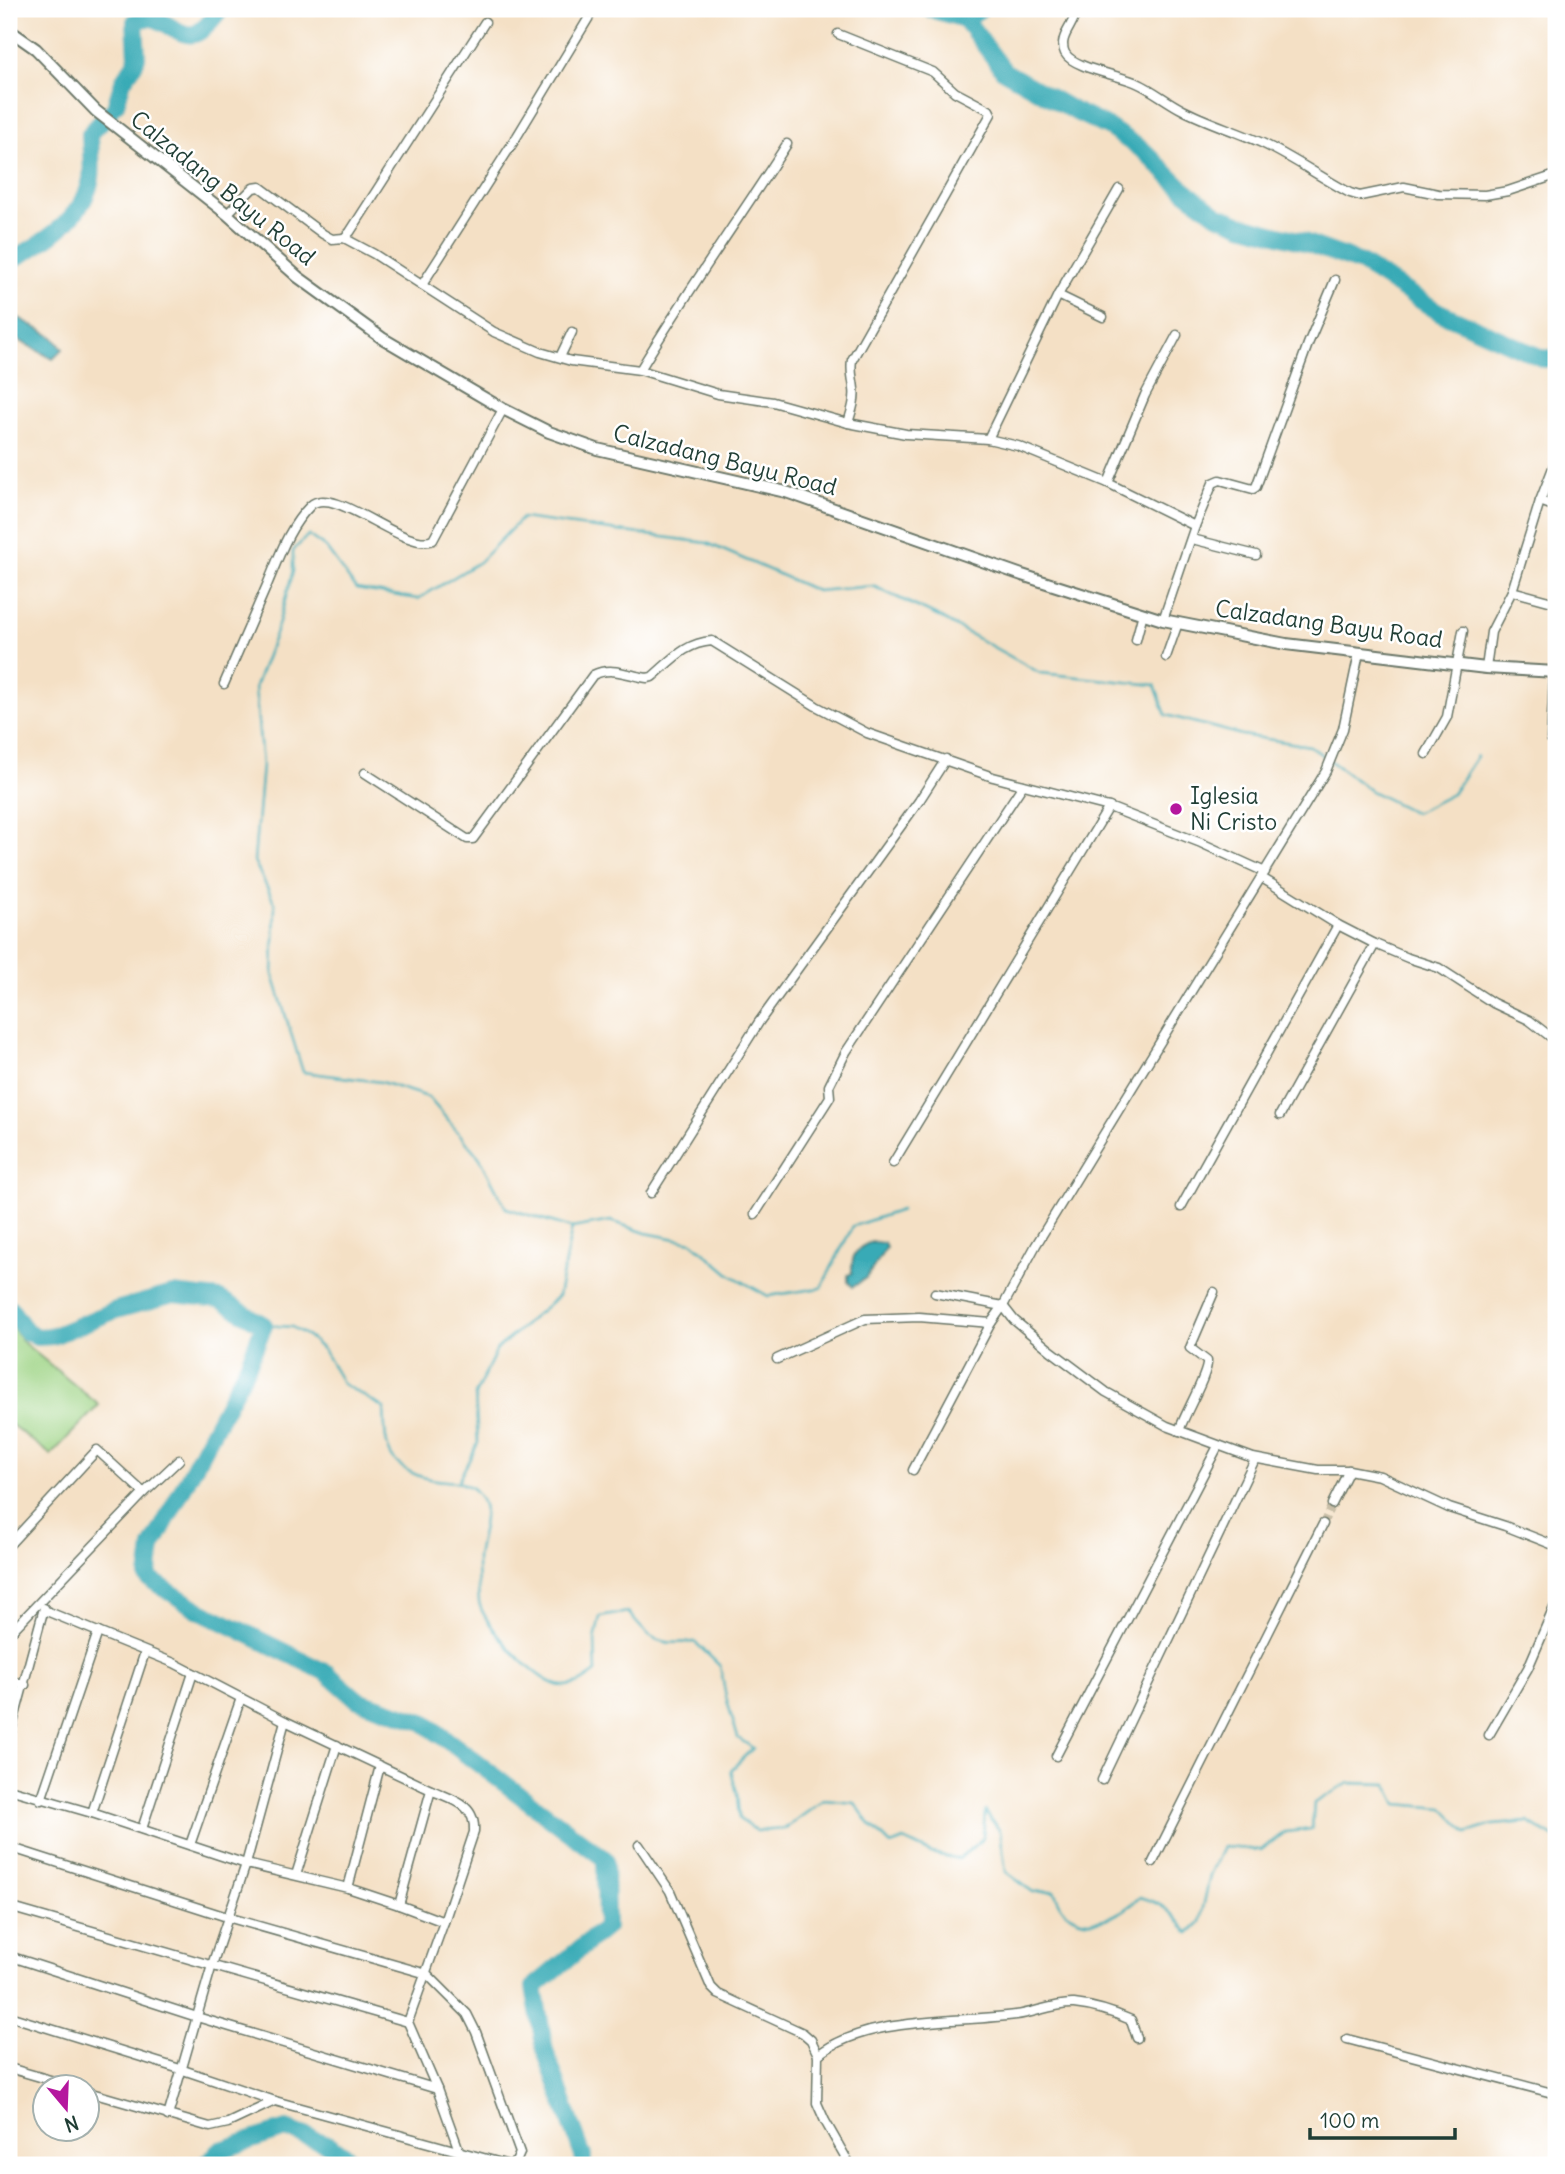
<svg xmlns="http://www.w3.org/2000/svg" width="1565" height="2174" font-family="Delius,sans-serif">
<rect width="100%" height="100%" fill="#fff"/>
<filter id="ink" filterUnits="userSpaceOnUse"><feTurbulence type="fractalNoise" baseFrequency=".0143" numOctaves="2"/><feDisplacementMap in="SourceGraphic" scale="14" xChannelSelector="R" yChannelSelector="G"/><feConvolveMatrix kernelMatrix="1 2 1 2 8 2 1 2 1" color-interpolation-filters="sRGB"/></filter>
<filter id="wash" filterUnits="userSpaceOnUse"><feTurbulence type="fractalNoise" baseFrequency=".00686" numOctaves="4" result="noise"/><feDisplacementMap in="SourceGraphic" scale="28" xChannelSelector="R" yChannelSelector="G"/><feGaussianBlur stdDeviation="1.57" result="paint"/><feColorMatrix in="noise" values="0 0 0 0 0 0 0 0 0 0 0 0 0 0 0 0 0 1.4 0 .05"/><feComposite in="paint" operator="in"/></filter>
<g filter="url(#wash)">
<rect width="100%" height="100%" fill="#f4e0c5"/>
<path fill="#9ed485" stroke="#5e885c" stroke-width="2" d="M9,1322L24,1343L99,1405L51,1455L9,1423Z"/>
<g fill="#39aab6" stroke="#2c7475" stroke-width="2">
<path d="M12,314L53,337L63,349L53,359L9,335V319Z"/>
<path d="M872,1242L884,1243L886,1248L867,1277L853,1287L848,1282V1275L852,1273C851,1256 856,1247 872,1242Z"/>
</g>
<g fill="none" stroke-linecap="round" stroke-linejoin="round">
<g stroke="#39aab6" stroke-width="2.5">
<path d="M572,1228L611,1221L646,1233L692,1242L731,1275L768,1296L821,1288L853,1226L901,1210"/>
<path d="M264,1325L292,1327L309,1337L324,1351L343,1384L384,1408C385,1422 384,1442 391,1455C398,1469 422,1479 437,1480C451,1482 465,1480 476,1492C493,1511 478,1539 477,1559C477,1573 478,1589 479,1602C483,1625 539,1686 563,1686C577,1687 586,1679 596,1672L595,1640L600,1617L628,1612C651,1641 657,1645 695,1642L720,1666L726,1697L738,1738L753,1748L731,1770L737,1793L739,1819L757,1831L784,1829L824,1800L855,1803L869,1823L891,1845L904,1840L931,1853L959,1859L983,1838L985,1811L1000,1831L1006,1872L1033,1892L1054,1891C1057,1897 1060,1907 1065,1911C1088,1933 1122,1915 1140,1897C1166,1904 1172,1912 1189,1933L1200,1922L1210,1875L1223,1847L1261,1850L1285,1832L1312,1829L1314,1803L1349,1783L1387,1784L1397,1804L1443,1808L1467,1833L1493,1825L1528,1822L1556,1839"/>
<path d="M458,1481L478,1443L475,1395L497,1349L558,1296L572,1228L506,1208L480,1158L428,1097L381,1082L303,1072L273,975L275,904L254,861L262,765L255,687L277,629L293,571V551L308,535L326,548L356,589L418,599L479,562L522,518L707,543L817,591L873,586L939,617L1040,673L1155,685L1166,715L1242,735L1310,746L1371,791L1415,813L1452,794L1477,756"/>
</g>
<g stroke="#39aab6" stroke-width="18">
<path d="M930,9L965,19L980,9"/>
<path d="M965,19L1004,71L1076,112L1108,127L1144,151L1185,191L1217,215L1242,225L1301,241L1361,263L1439,312L1544,359L1556,357"/>
<path d="M116,104L123,81L134,65L137,57L135,22C159,6 177,42 197,33C206,29 214,16 221,9"/>
<path d="M9,261C41,245 85,217 91,178C93,164 90,148 90,134L109,113"/>
<path d="M9,1307L26,1331L37,1337L53,1336L116,1310L173,1294L220,1299L264,1325L248,1365L152,1547L148,1578L197,1609L327,1673L358,1700L423,1722L605,1859L606,1927L534,1987L545,2051L583,2156V2165"/>
<path d="M205,2165L221,2150L286,2129L330,2145L358,2165"/>
</g>
</g>
</g>
<g filter="url(#ink)">
<g fill="none" stroke-linecap="round" stroke-linejoin="round">
<path stroke="#c9bfa8" stroke-width="8" stroke-dasharray="8 4" stroke-linecap="butt" d="M1323,1524L1332,1504"/>
<g stroke="#6a7667" stroke-width="11">
<g id="street">
<path d="M1076,9C1076,25 1057,36 1065,53C1073,68 1119,75 1137,83C1153,90 1167,102 1183,110C1208,123 1236,131 1262,143C1292,157 1320,177 1350,193L1360,196L1404,187L1438,194L1485,195L1508,191L1556,175"/>
<path d="M838,34L933,72L955,92L989,110L991,114L852,360C850,372 853,378 854,389C856,400 851,413 848,423"/>
<path d="M227,214L253,188L260,187L323,234L332,239L344,238L374,254L494,332L540,352L571,361L640,370L718,394L773,402L848,423L906,434L988,439L1018,446L1108,483L1195,526"/>
<path d="M344,238L350,232L485,22"/>
<path d="M422,285L516,138L594,9"/>
<path d="M1058,295L1103,317"/>
<path d="M560,357L572,332"/>
<path d="M640,370C686,293 738,220 787,144"/>
<path d="M988,439L1058,295L1119,189"/>
<path d="M1108,483L1145,395L1177,335"/>
<path d="M1540,501L1556,507"/>
<path d="M1192,539L1256,555"/>
<path d="M1512,591L1556,603"/>
<path d="M1163,620L1195,526L1213,483L1220,480L1253,489L1256,487L1308,344L1335,280"/>
<path d="M1136,640L1143,613"/>
<path d="M1166,657L1178,623"/>
<path d="M1486,668L1491,632L1512,591L1540,501L1556,460"/>
<path d="M224,684C238,651 253,618 267,585C279,557 288,528 310,506C333,482 405,553 433,540L503,409"/>
<path d="M1551,739L1554,672"/>
<path d="M1426,754L1447,717L1463,631"/>
<path d="M365,773L467,839H473L593,675C612,666 627,675 647,678L652,677C672,660 685,643 712,641L816,706L867,733L993,777L1109,807L1201,843L1265,872"/>
<path d="M1262,878L1338,925L1375,944L1408,958L1439,968L1493,1003L1529,1020L1556,1041"/>
<path d="M1280,1115L1375,944"/>
<path d="M893,1163L1109,807"/>
<path d="M651,1193L759,1022L919,801L946,759"/>
<path d="M1181,1207L1338,925"/>
<path d="M755,1214L830,1097L829,1086L846,1052L1023,785"/>
<path d="M935,1293L1003,1306L1014,1320L1050,1350L1106,1392L1167,1426L1253,1458L1318,1470H1349L1380,1476L1449,1508L1505,1526L1556,1546"/>
<path d="M777,1359L865,1319L919,1317L991,1323L1003,1306L1036,1245L1326,771L1343,729L1359,653"/>
<path d="M1179,1431C1184,1415 1209,1373 1207,1361L1190,1348L1214,1292"/>
<path d="M913,1470L991,1323"/>
<path d="M1332,1504L1349,1470"/>
<path d="M9,1545L97,1450L144,1493"/>
<path d="M44,1610L174,1663L285,1721"/>
<path d="M9,1634L144,1493L179,1460"/>
<path d="M9,1680L25,1685"/>
<path d="M1489,1735L1528,1668L1556,1603"/>
<path d="M9,1738L44,1608"/>
<path d="M1056,1756L1218,1446"/>
<path d="M1102,1780L1255,1459"/>
<path d="M9,1789L92,1813L145,1652"/>
<path d="M431,1790C453,1800 476,1804 474,1832L444,1922"/>
<path d="M41,1800L98,1632"/>
<path d="M92,1813L246,1864L348,1888L399,1905L431,1790L285,1721L246,1864L212,1965L168,2116"/>
<path d="M142,1829L193,1673"/>
<path d="M190,1845L241,1698"/>
<path d="M639,1845L670,1891L711,1987L718,1994L803,2033L811,2040L818,2055"/>
<path d="M9,1847L227,1917L427,1974L467,2014L476,2032L520,2153L516,2162L509,2165L275,2101L180,2069L9,2016"/>
<path d="M1153,1862L1323,1524"/>
<path d="M296,1875L337,1745"/>
<path d="M348,1888L380,1766"/>
<path d="M9,1907L408,2022"/>
<path d="M9,1956L197,2017L437,2089L408,2022L444,1922L399,1905"/>
<path d="M1347,2039L1556,2094"/>
<path d="M9,2068L71,2086"/>
<path d="M437,2089L460,2153"/>
<path d="M88,2092L210,2127L228,2123L275,2101"/>
<path d="M850,2165L825,2121L817,2103L818,2055C868,2016 955,2023 1016,2015C1034,2013 1055,2003 1074,2004C1093,2006 1113,2012 1131,2020L1137,2038"/>
</g>
</g>
<g stroke="#6a7667" stroke-width="14">
<path id="secondary" d="M9,30L36,49L96,111L227,214L298,277L382,338L503,409L549,432L597,449L786,492L1022,575L1163,620L1286,644L1486,668L1556,672"/>
</g>
<use href="#street" stroke="#fff" stroke-width="8"/>
<use href="#secondary" stroke="#fff" stroke-width="10"/>
</g>
</g>
<circle fill="#b5179e" stroke="#fff" stroke-width="2.5" cx="1176" cy="809" r="7"/>
<g text-anchor="middle" stroke-width="5" stroke-linejoin="round" paint-order="stroke">
<g font-size="23" fill="#1f3d34" stroke="#fff">
<text transform="translate(223 188) rotate(39)" y="8">Calzadang Bayu Road</text>
<text transform="translate(725 460) rotate(14)" y="8">Calzadang Bayu Road</text>
<text transform="translate(1329 624) rotate(8)" y="8">Calzadang Bayu Road</text>
</g>
<g font-size="23" fill="#1f3d34" stroke="#fff" text-anchor="start">
<text x="1190" y="804">Iglesia<tspan x="1190" dy="26">Ni Cristo</tspan></text>
</g>
</g>
<rect width="1565" height="2174" fill="none" stroke="#fff" stroke-width="35"/>
<g transform="translate(66 2108) rotate(161)"><circle r="33" fill="#ffffff" stroke="#a5b1ae" stroke-width="2"/>
<path d="M0-5L12 26L0 18L-12 26Z" fill="#b5179e"/>
<text y="-10" font-size="19" font-weight="bold" text-anchor="middle" fill="#1f3d34">N</text>
</g>
<path d="M1310 2128v10h145v-10" fill="none" stroke="#1f3d34" stroke-width="3.5"/>
<text x="1320" y="2128" font-size="21" fill="#1f3d34" stroke="#ffffff" stroke-width="5" paint-order="stroke">100 m</text>
</svg>
